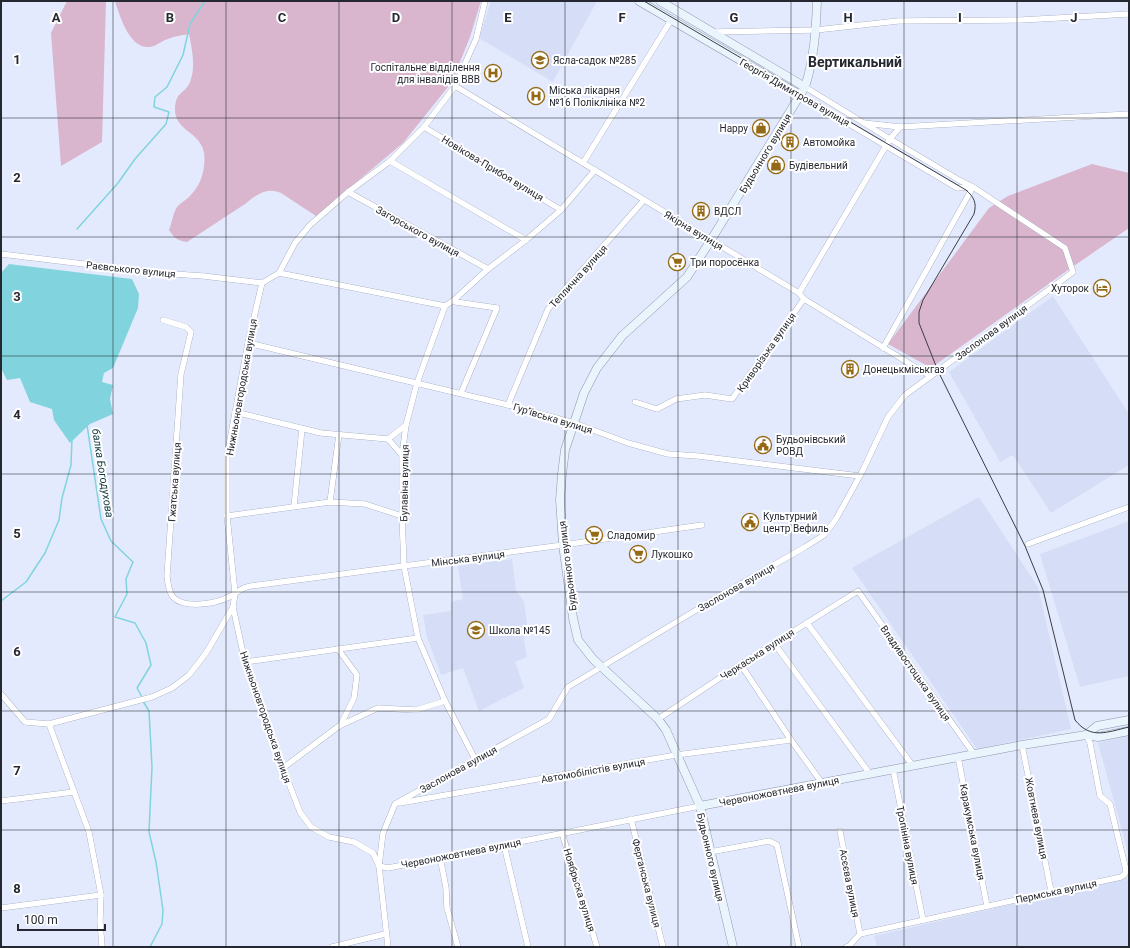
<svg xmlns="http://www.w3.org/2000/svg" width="1130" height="948" font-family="Roboto,sans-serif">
<rect width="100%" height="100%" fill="#e3eafd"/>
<g fill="#d6def7">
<path d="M491,1H597L553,82L479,38Z"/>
<path d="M1053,296L1129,414V465L1051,513L1013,455L1000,462L949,372Z"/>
<path d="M979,497L1038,587L1071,729L977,749L852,568Z"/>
<path d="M1129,521V676L1080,687L1040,554Z"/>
<path d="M512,559L516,590L524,602L527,623L524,639L527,657L515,662L524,688L479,711L463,668L441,675L427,637L423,615L451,611V602L463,599L458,566Z"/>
<path d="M1129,735V856L1098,743Z"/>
<path d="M1129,877V947H877L874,936Z"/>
</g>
<g fill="#d9b6ce">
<path d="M67,1H106L102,142L61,166L51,33Z"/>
<path d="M115,1H481L470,37L452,82L403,143L316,216L281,193C267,187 257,194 245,204L187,242C178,241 174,238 169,230C172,223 173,213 177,207C180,203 186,200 189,197C193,193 199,185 201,179C204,171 206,157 203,149C197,131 174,130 175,108C176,91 185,94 190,82C196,67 192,49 189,34C182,35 172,37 165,40C161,42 158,44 154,46C131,54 120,17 115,1Z"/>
<path d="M1092,164L1129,173V228L1068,270L931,368L888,344L989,208L1008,196Z"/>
</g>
<path fill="#81d4dd" d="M9,264L132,279L139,294L138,308L113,368L104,373L102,382L113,385L110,399L113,414L90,424L70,443L54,420L52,409L30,402L20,378L7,380L1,368V273Z"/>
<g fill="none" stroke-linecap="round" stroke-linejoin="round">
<g stroke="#81d4dd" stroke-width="1.5">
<path d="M77,229L118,183L135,159L166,124L169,112L154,107L155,97L167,87L183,55L190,24L205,1"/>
<path d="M87,425L101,519L111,541L133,562L126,579L127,594L115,617L135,623L146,643L151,665L137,688L142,697"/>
<path d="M1,601L26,582L45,553L59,520L62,498L71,465L72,439"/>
<path d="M143,701L149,711L152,767L149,832L156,862L163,910L162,924L150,947"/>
</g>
<g stroke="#8f96ad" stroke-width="6">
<g id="street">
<path d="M714,32L816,30L898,21L1021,20L1129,14"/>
<path d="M455,86L799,293L804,299L930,376"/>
<path d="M800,95L957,188L971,187"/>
<path d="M864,123L900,127L1129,114"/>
<path d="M424,127L561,210"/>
<path d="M390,161L526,240"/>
<path d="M583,163L671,20"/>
<path d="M348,192L488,269"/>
<path d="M1,254L159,273L203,276L262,283"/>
<path d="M279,273L445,306"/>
<path d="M262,283L248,343L227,456V516L235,593L233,607L245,662L283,768L300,812L311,827L329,837L354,842L373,853L379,866"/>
<path d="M262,283L279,273L295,243L310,225L348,192L390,161L424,127L455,86L476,39L485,1"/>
<path d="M799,293L890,139L900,127"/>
<path d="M454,300L456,302L497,308L461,393"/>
<path d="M163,320L186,327L191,332L181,374L167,576C168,582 168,591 173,597C184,609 215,604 229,597C237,593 242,587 251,586L563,545L702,525"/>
<path d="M248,343L508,405L574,423L628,443L668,454L698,456L860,476"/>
<path d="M883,348L973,187"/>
<path d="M635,402L657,409L676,399L705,395L732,399L804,299"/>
<path d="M508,405L548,309L644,200"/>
<path d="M235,412L321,433L388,439L406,425"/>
<path d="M388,439L402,455"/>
<path d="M330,502L339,434"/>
<path d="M294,506L302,429"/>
<path d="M227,516L330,502L365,504L402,516"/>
<path d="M1028,544L1129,507"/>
<path d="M807,623L913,766"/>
<path d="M774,643L870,774"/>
<path d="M338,649L357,675L354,698L340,726"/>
<path d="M245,662L418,638"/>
<path d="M741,665L791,740L822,783"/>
<path d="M1,694L25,722L49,724L152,697L172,688L189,675L206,653L233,607"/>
<path d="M658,719L738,666L858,591L974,754"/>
<path d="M49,724L89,832L101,895L100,921L102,947"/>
<path d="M1022,745L1051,891"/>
<path d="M958,757L987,906"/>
<path d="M475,759L445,701L418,638L404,566L402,516V455L406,425L417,383L445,306L454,300L488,269L526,240L561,210L595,170"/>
<path d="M283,768L339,726L378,708L416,710L445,701"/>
<path d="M893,769L923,920"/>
<path d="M1,801L74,792"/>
<path d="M400,803L676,755L791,740"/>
<path d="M631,819L663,947"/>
<path d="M840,831L860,934"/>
<path d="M562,833L597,947"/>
<path d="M504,845L528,947"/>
<path d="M710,852L769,841L777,845L799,947"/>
<path d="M440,857L446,888L447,908L458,947"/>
<path d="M379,866L388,868L700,806"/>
<path d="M1,908L101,895"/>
<path d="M332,947L385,934"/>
<path d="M388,947L379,866L383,833L395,804L549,719L568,687L718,597L805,547L824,535L836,519L862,472L888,417L905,395L1073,272L1065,248L973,187L959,180L890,139L805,87"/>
<path d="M846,947L849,946L860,934L1121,877L1125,874L1126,870L1110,804L1100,796L1090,743L1086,735"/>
</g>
</g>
<g stroke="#8f96ad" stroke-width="9">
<g id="secondary">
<path d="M639,1L800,95"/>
<path d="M660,1L805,87"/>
<path d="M1086,735L1097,726L1129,720"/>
<path d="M700,806L1022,745L1086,735L1098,737L1129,731"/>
<path d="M733,947L700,806L666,730L658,719L593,659L578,640L573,618L563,545L560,500L562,474L565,450L584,393L597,368L622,336L687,277L711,240L805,87C814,59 816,31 817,1"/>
</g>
</g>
<use href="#street" stroke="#fff" stroke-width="5.5"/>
<use href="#secondary" stroke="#e9f4fc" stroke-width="8"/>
<path stroke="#3a3e48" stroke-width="1" d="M644,1L966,190C974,197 977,203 974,214L923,300L919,312V323L938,371L1025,546L1043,590L1075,720C1091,740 1107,732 1129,727"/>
</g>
<path fill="none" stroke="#252831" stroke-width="1" stroke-opacity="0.55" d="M113,1V947M226,1V947M339,1V947M452,1V947M565,1V947M678,1V947M791,1V947M904,1V947M1017,1V947M1,118H1129M1,237H1129M1,356H1129M1,474H1129M1,592H1129M1,711H1129M1,830H1129"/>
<defs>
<g id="school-ring" transform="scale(0.9)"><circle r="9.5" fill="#fff" stroke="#956a16" stroke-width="1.5"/><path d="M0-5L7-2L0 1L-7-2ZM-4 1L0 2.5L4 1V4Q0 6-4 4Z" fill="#956a16"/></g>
<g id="hospital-ring" transform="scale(0.9)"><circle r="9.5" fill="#fff" stroke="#956a16" stroke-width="1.5"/><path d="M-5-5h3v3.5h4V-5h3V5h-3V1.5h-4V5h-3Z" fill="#956a16"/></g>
<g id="shop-ring" transform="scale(0.9)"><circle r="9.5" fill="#fff" stroke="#956a16" stroke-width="1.5"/><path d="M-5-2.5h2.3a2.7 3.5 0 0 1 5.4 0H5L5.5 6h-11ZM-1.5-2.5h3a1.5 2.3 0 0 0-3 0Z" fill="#956a16"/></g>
<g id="building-ring" transform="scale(0.9)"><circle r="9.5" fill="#fff" stroke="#956a16" stroke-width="1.5"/><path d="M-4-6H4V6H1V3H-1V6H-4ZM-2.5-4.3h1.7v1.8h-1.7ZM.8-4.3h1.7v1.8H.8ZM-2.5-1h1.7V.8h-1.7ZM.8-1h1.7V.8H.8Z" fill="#956a16"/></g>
<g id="supermarket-ring" transform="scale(0.9)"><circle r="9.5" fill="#fff" stroke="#956a16" stroke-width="1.5"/><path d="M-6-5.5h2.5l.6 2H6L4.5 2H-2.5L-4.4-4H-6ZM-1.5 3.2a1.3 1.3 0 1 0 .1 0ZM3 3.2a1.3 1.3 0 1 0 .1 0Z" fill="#956a16"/></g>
<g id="hotel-ring" transform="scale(0.9)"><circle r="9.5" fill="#fff" stroke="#956a16" stroke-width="1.5"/><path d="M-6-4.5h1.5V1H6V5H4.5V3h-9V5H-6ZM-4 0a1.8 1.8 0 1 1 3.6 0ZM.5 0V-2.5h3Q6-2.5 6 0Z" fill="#956a16"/></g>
<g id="civic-ring" transform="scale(0.9)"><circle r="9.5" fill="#fff" stroke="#956a16" stroke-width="1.5"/><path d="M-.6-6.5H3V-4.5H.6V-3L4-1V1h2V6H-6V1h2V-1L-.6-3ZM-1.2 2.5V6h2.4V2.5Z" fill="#956a16"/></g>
</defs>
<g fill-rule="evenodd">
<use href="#school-ring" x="540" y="60"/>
<use href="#hospital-ring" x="493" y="73"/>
<use href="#hospital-ring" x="536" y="96"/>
<use href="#shop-ring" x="761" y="128"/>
<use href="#building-ring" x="790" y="142"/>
<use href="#shop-ring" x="776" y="165"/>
<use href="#building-ring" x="701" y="211"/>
<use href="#supermarket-ring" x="677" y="262"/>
<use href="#hotel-ring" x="1102" y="288"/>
<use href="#building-ring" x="850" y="369"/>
<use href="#civic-ring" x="763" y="445"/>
<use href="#civic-ring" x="750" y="522"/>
<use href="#supermarket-ring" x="594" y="535"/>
<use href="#supermarket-ring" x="638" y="554"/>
<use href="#school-ring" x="476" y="630"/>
</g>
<g text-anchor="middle" stroke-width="4" stroke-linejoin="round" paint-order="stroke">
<g font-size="10" fill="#252831" stroke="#fff" text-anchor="start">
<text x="553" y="64">Ясла-садок №285</text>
<text x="480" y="71" text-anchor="end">Госпітальне відділення<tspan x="480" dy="12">для інвалідів ВВВ</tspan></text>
<text x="549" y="94">Міська лікарня<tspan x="549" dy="12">№16 Поліклініка №2</tspan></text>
<text x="748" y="132" text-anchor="end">Happy</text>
<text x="803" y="146">Автомойка</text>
<text x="789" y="169">Будівельний</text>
<text x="714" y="215">ВДСЛ</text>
<text x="690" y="266">Три поросёнка</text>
<text x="1089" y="292" text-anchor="end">Хуторок</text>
<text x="863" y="373">Донецькміськгаз</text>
<text x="776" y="443">Будьонівський<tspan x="776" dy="12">РОВД</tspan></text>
<text x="763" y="520">Культурний<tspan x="763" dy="12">центр Вефиль</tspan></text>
<text x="607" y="539">Сладомир</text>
<text x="651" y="558">Лукошко</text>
<text x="489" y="634">Школа №145</text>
</g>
<g font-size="10" fill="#252831" stroke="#fff">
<text transform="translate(795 92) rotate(30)" y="4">Георгія Димитрова вулиця</text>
<text transform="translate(765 153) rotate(-59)" y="4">Будьонного вулиця</text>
<text transform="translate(493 168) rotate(31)" y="4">Новікова-Прибоя вулиця</text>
<text transform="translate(694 230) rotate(31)" y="4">Якірна вулиця</text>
<text transform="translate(418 231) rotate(29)" y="4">Загорського вулиця</text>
<text transform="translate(131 269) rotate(6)" y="4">Раєвського вулиця</text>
<text transform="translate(578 276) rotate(-48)" y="4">Теплична вулиця</text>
<text transform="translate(991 332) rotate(-36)" y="4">Заслонова вулиця</text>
<text transform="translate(766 352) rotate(-55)" y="4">Криворізька вулиця</text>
<text transform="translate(241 387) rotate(-80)" y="4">Нижньоновгородська вулиця</text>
<text transform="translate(553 418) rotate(17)" y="4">Гур’ївська вулиця</text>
<text transform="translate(174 482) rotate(-86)" y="4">Гжатська вулиця</text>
<text transform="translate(404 483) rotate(-89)" y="4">Булавіна вулиця</text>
<text transform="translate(468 558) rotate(-7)" y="4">Мінська вулиця</text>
<text transform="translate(567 566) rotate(-97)" y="4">Будьонного вулиця</text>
<text transform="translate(736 587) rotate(-30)" y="4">Заслонова вулиця</text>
<text transform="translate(757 654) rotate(-33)" y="4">Черкаська вулиця</text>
<text transform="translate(916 673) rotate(55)" y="4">Владивостоцька вулиця</text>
<text transform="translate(266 717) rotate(71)" y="4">Нижньоновгородська вулиця</text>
<text transform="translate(458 769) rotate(-29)" y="4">Заслонова вулиця</text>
<text transform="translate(593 770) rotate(-10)" y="4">Автомобілістів вулиця</text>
<text transform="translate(779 791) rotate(-11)" y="4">Червоножовтнева вулиця</text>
<text transform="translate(1037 818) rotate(79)" y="4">Жовтнева вулиця</text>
<text transform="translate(973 832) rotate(79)" y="4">Каракумська вулиця</text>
<text transform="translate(908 845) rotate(79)" y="4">Тропініна вулиця</text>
<text transform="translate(461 853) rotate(-11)" y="4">Червоножовтнева вулиця</text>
<text transform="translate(711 857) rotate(77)" y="4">Будьонного вулиця</text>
<text transform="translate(647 883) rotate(76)" y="4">Ферганська вулиця</text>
<text transform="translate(850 883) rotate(79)" y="4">Асєєва вулиця</text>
<text transform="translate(580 890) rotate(73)" y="4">Ноябрьска вулиця</text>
<text transform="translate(1056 891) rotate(-12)" y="4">Пермська вулиця</text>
</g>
<g font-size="11" font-style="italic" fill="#10383d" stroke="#fff">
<text transform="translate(103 473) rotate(81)" y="4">балка Богодухова</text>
</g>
<g font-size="14" font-weight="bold" fill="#252831" stroke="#fff">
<text x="855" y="67">Вертикальний</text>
</g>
</g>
<g font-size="13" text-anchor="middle" font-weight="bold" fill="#252831" stroke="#fff" stroke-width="4" stroke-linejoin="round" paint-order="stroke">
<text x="56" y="22">A</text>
<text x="170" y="22">B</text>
<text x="282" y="22">C</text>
<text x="396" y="22">D</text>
<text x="508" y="22">E</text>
<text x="622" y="22">F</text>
<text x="734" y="22">G</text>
<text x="848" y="22">H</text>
<text x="960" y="22">I</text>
<text x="1074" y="22">J</text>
<text x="17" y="64">1</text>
<text x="17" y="182">2</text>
<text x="17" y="301">3</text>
<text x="17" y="419">4</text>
<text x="17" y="538">5</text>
<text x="17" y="656">6</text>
<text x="17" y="775">7</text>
<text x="17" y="893">8</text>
</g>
<rect width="1130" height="948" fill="none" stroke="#252831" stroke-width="4"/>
<path d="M18 924v6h87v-6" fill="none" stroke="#252831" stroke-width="2"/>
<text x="24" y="924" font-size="12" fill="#252831" stroke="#ffffff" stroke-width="3" paint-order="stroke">100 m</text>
</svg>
